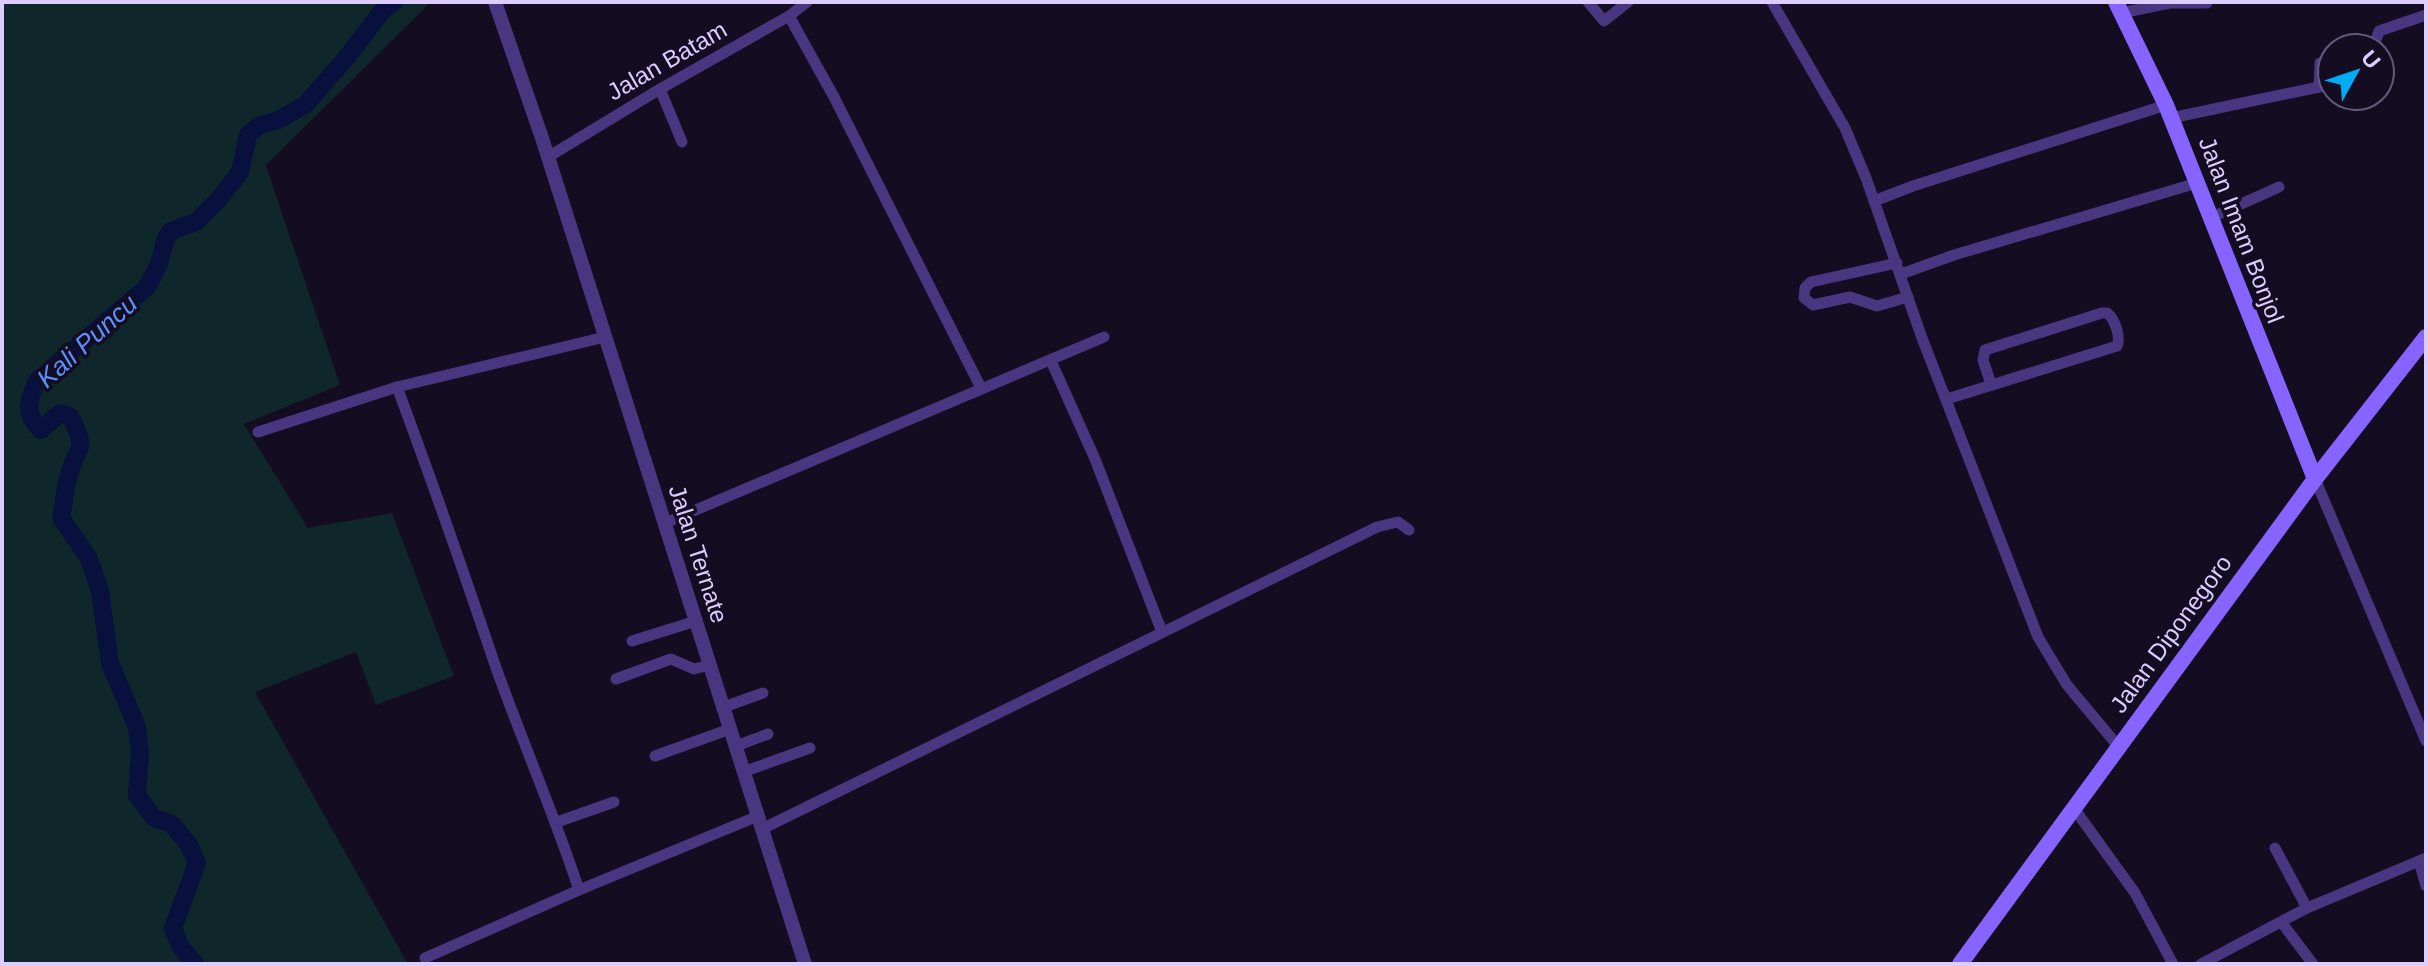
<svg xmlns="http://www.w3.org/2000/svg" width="2428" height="966" font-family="Helvetica,sans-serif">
<rect width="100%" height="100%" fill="#140c21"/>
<path fill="#0f262b" d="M2,2H431L266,165L340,385L244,424L308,528L392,513L454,676L376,705L356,652L255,692L408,964H2Z"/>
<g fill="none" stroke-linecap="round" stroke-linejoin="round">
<path stroke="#08103e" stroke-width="18" d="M195,964L180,946L173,928L197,863L189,845L172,824L154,818L137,795L140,752L137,727L110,663L100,591L93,570L88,557L61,518C64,504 65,488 69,474C79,442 88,451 70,416L60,413L41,430C24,415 28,400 37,381L147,287L159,264L166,238L171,231L196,222L219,199L240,172L248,135L258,126L278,120L305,105L347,57L383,10L394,2"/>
<g stroke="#483681" stroke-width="11">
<path d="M1588,2L1604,21L1628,2"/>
<path d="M1772,2L1845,128L1866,178L1922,338L2038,637L2067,685L2118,746"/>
<path d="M2121,13L2170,3H2207"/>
<path d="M789,16L834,97L981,388"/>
<path d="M2368,48L2375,43L2379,31L2426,15"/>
<path d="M660,89L682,142"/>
<path d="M2171,118L2319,87L2320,63L2332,59"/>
<path d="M548,157L660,89L789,16L807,2"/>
<path d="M1874,201L1913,186L2166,105"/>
<path d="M2210,218L2279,187"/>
<path d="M1897,263L1811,282L1805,288L1804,298L1813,305L1850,297L1877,306L1908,297"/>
<path d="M1901,274L1954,255L2197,183"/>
<path d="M1051,361L1095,459L1162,632"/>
<path d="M397,387C431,478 463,570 494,662C521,739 554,813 579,890L425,958"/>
<path d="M1947,399L2117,346C2121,337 2115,319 2107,313H2102L1985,350L1983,360L1991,384"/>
<path d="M258,432L397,387L605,337"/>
<path d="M2315,479L2426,741"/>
<path d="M665,523L1104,337"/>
<path d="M632,641L696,621"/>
<path d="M616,679L671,659L694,669L710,665"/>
<path d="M724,707L763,693"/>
<path d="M736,746L768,734"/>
<path d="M655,756L730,729"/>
<path d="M743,772L810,748"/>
<path d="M2073,807L2135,893L2173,964"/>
<path d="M557,822L614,802"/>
<path d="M762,829L1377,527L1398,522L1409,530"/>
<path d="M2275,848L2307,908"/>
<path d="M2419,861L2426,886"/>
<path d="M579,890L758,816"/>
<path d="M2282,923L2313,964"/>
<path d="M2201,964L2307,908L2426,858"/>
</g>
<path stroke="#483681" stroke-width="14" d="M495,2L542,138L805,964"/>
<g stroke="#8763ff" stroke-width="16">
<path d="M2116,2L2166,105L2315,479"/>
<path d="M1960,964L2315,479L2426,337"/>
</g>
</g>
<g text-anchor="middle" stroke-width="7" stroke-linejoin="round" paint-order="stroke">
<g font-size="24" fill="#dcccff" stroke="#140c21">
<text transform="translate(667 61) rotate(-30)" y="8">Jalan Batam</text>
<text transform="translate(2241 230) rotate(69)" y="8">Jalan Imam Bonjol</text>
<text transform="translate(698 554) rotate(72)" y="8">Jalan Ternate</text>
<text transform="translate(2171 634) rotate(-54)" y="8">Jalan Diponegoro</text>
</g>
<g font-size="26" font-style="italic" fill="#5a91ff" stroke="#140c21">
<text transform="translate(87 341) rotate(-42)" y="9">Kali Puncu</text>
</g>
</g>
<rect width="2428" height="966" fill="none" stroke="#dcccff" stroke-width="8"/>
<g transform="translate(2356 72) rotate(50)"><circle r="38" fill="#140c21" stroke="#64597a" stroke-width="2"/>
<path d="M0-6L14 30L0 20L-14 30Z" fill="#00abf7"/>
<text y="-12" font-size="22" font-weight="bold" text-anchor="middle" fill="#dcccff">U</text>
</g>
</svg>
